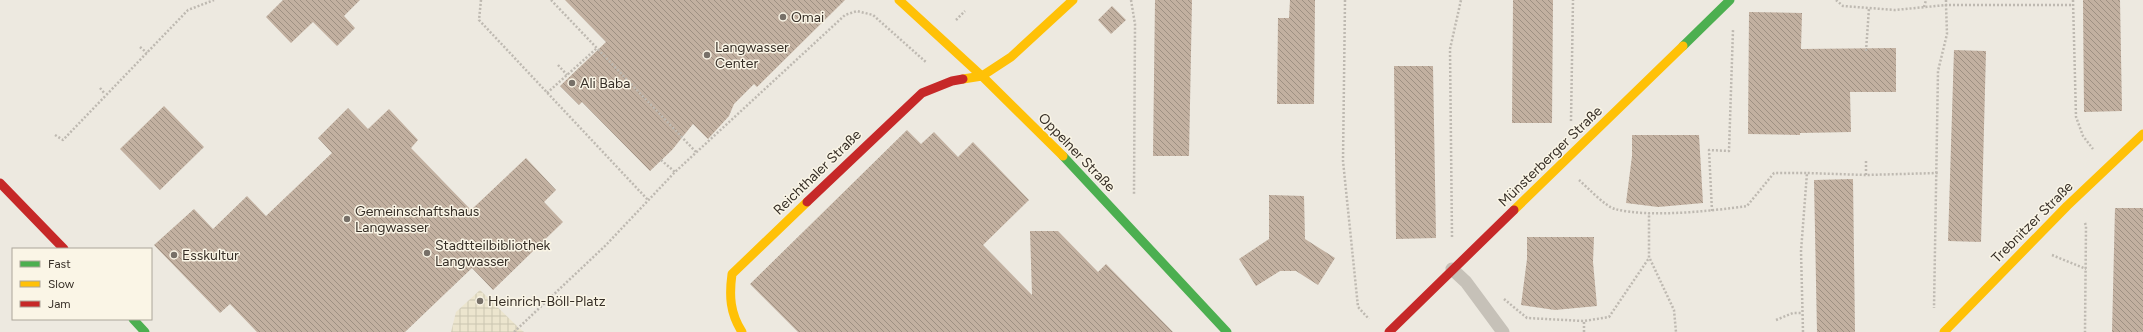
<svg xmlns="http://www.w3.org/2000/svg" width="2143" height="332" font-family="Figtree,sans-serif">
<defs>
<pattern id="plaza-grid" width="8" height="8" patternUnits="userSpaceOnUse"><rect width="8" height="8" fill="#ece5ce"/><path d="M0 4h8M4 0v8" fill="none" stroke="#cbc5b1"/></pattern>
<pattern id="building-back-hatch" width="6" height="6" patternUnits="userSpaceOnUse"><rect width="6" height="6" fill="#c2b0a0"/><path d="M-1 5l2 2M0 0l6 6M5-1l2 2" fill="none" stroke="#9e9082"/></pattern>
</defs>
<rect width="100%" height="100%" fill="#ede9e0"/>
<path fill="url(#plaza-grid)" d="M480,290L519,328L524,332H451L456,312Z"/>
<g fill="url(#building-back-hatch)">
<path d="M283,0H360L344,16L355,28L337,46L313,22L291,43L266,17Z"/>
<path d="M565,0H845L757,87L754,84L734,104L729,116L708,139L693,124L672,150L650,171L582,102L579,105L560,86L606,42Z"/>
<path d="M1155,0H1192L1189,156H1153Z"/>
<path d="M1290,0H1315L1314,104H1277L1278,18H1289Z"/>
<path d="M1513,0H1553L1552,123H1512Z"/>
<path d="M2083,0H2120L2122,111L2084,112Z"/>
<path d="M1112,6L1126,20L1111,34L1098,20Z"/>
<path d="M1749,12L1802,13L1801,49L1896,48V92H1850L1851,132L1800,133V135L1748,134Z"/>
<path d="M1954,50L1986,51L1981,242L1948,241Z"/>
<path d="M1394,66H1433L1436,238L1396,239Z"/>
<path d="M164,106L204,147L160,190L120,149Z"/>
<path d="M348,108L368,129L389,109L418,140L411,148L471,210L526,158L556,190L544,202L563,222L493,290L472,268L405,332H257L230,304L220,313L154,245L194,209L213,229L247,196L266,216L332,153L318,138Z"/>
<path d="M907,130L921,144L934,132L958,157L973,142L1029,200L983,245L1032,295L1030,231H1058L1098,272L1106,264L1173,332H798L750,284Z"/>
<path d="M1632,135H1699L1703,203L1658,207L1626,203L1632,156Z"/>
<path d="M1853,179L1855,332H1817L1814,180Z"/>
<path d="M1269,195L1304,196L1305,239L1335,258L1318,285L1296,271H1280L1256,286L1239,259L1269,239Z"/>
<path d="M2115,208H2143V332H2112Z"/>
<path d="M1527,237H1594L1593,262L1597,306L1555,310L1521,305L1527,259Z"/>
</g>
<g fill="none" stroke-linecap="round" stroke-linejoin="round">
<g stroke="#beb9b1" stroke-width="2.5" stroke-dasharray="2 2" stroke-linecap="butt">
<path d="M481,0L479,20L648,200"/>
<path d="M551,0L696,152"/>
<path d="M1131,0L1135,24L1134,195"/>
<path d="M1345,0L1343,161L1358,307L1369,319"/>
<path d="M1836,0L1843,6L1895,10L1946,5L1947,34L1938,71L1934,308"/>
<path d="M1946,0V5H2073"/>
<path d="M2073,0L2076,117L2083,136L2093,149"/>
<path d="M1924,7L1926,0"/>
<path d="M956,20L965,11"/>
<path d="M140,47L147,53"/>
<path d="M1866,51L1869,8"/>
<path d="M558,65L567,75"/>
<path d="M100,88L105,94"/>
<path d="M547,93L597,48"/>
<path d="M1571,121L1573,0"/>
<path d="M55,135L63,140L188,10L214,0"/>
<path d="M661,160L675,172"/>
<path d="M1866,175V161"/>
<path d="M1579,180C1587,187 1606,207 1615,209C1649,218 1711,211 1747,206L1774,173H1807"/>
<path d="M1712,211L1709,150L1729,151L1733,30"/>
<path d="M2085,223L2086,226L2085,332"/>
<path d="M1452,237L1450,49L1461,0"/>
<path d="M2052,255L2086,269"/>
<path d="M1650,259L1674,310L1676,332"/>
<path d="M1504,299L1527,318L1584,321L1609,317L1649,258V213"/>
<path d="M1776,320L1793,313H1802"/>
<path d="M514,332L606,245L675,172L845,15L857,11L873,15L927,63"/>
<path d="M1584,332V321"/>
<path d="M1803,332L1801,251L1807,173L1866,175L1938,173"/>
</g>
<path stroke="#c6c1b8" stroke-width="13" d="M1452,269L1466,282L1503,332"/>
<g stroke="#4caf50" stroke-width="9">
<path d="M1683,46L1730,0"/>
<path d="M1063,156L1227,332"/>
<path d="M133,319L145,332"/>
</g>
<g stroke="#ffc107" stroke-width="9">
<path d="M899,0L984,78L1063,156"/>
<path d="M963,79L982,76L1011,57L1073,0"/>
<path d="M1514,210L1683,46"/>
<path d="M742,332C730,313 729,296 732,274L807,202"/>
<path d="M1944,332L2067,206L2143,134"/>
</g>
<g stroke="#c62828" stroke-width="9">
<path d="M0,183L64,249"/>
<path d="M807,202L922,93L952,81L963,79"/>
<path d="M1389,332L1514,210"/>
</g>
</g>
<g fill="#777068" stroke="#faf5e6" stroke-width="1.5">
<circle cx="783" cy="17" r="4"/>
<circle cx="707" cy="55" r="4"/>
<circle cx="572" cy="83" r="4"/>
<circle cx="347" cy="219" r="4"/>
<circle cx="427" cy="253" r="4"/>
<circle cx="174" cy="255" r="4"/>
<circle cx="480" cy="301" r="4"/>
</g>
<g text-anchor="middle" stroke-width="3" stroke-linejoin="round" paint-order="stroke">
<g font-size="14" fill="#372f27" stroke="#faf5e6" text-anchor="start">
<text x="791" y="22">Omai</text>
<text x="715" y="52">Langwasser<tspan x="715" dy="16">Center</tspan></text>
<text x="580" y="88">Ali Baba</text>
<text x="355" y="216">Gemeinschaftshaus<tspan x="355" dy="16">Langwasser</tspan></text>
<text x="435" y="250">Stadtteilbibliothek<tspan x="435" dy="16">Langwasser</tspan></text>
<text x="182" y="260">Esskultur</text>
<text x="488" y="306">Heinrich-Böll-Platz</text>
</g>
<g font-size="14" fill="#372f27" stroke="#faf5e6">
<text transform="translate(1077 152) rotate(46)" y="5">Oppelner Straße</text>
<text transform="translate(1550 156) rotate(-44)" y="5">Münsterberger Straße</text>
<text transform="translate(817 172) rotate(-44)" y="5">Reichthaler Straße</text>
<text transform="translate(2032 222) rotate(-45)" y="5">Trebnitzer Straße</text>
</g>
</g>
<rect x="12" y="248" width="140" height="72" fill="#faf5e6" stroke="#aca69a"/>
<rect x="20" y="261" width="20" height="6" fill="#4caf50" stroke="#aca69a"/>
<text x="48" y="268" font-size="12" fill="#372f27">Fast</text>
<rect x="20" y="281" width="20" height="6" fill="#ffc107" stroke="#aca69a"/>
<text x="48" y="288" font-size="12" fill="#372f27">Slow</text>
<rect x="20" y="301" width="20" height="6" fill="#c62828" stroke="#aca69a"/>
<text x="48" y="308" font-size="12" fill="#372f27">Jam</text>
</svg>
